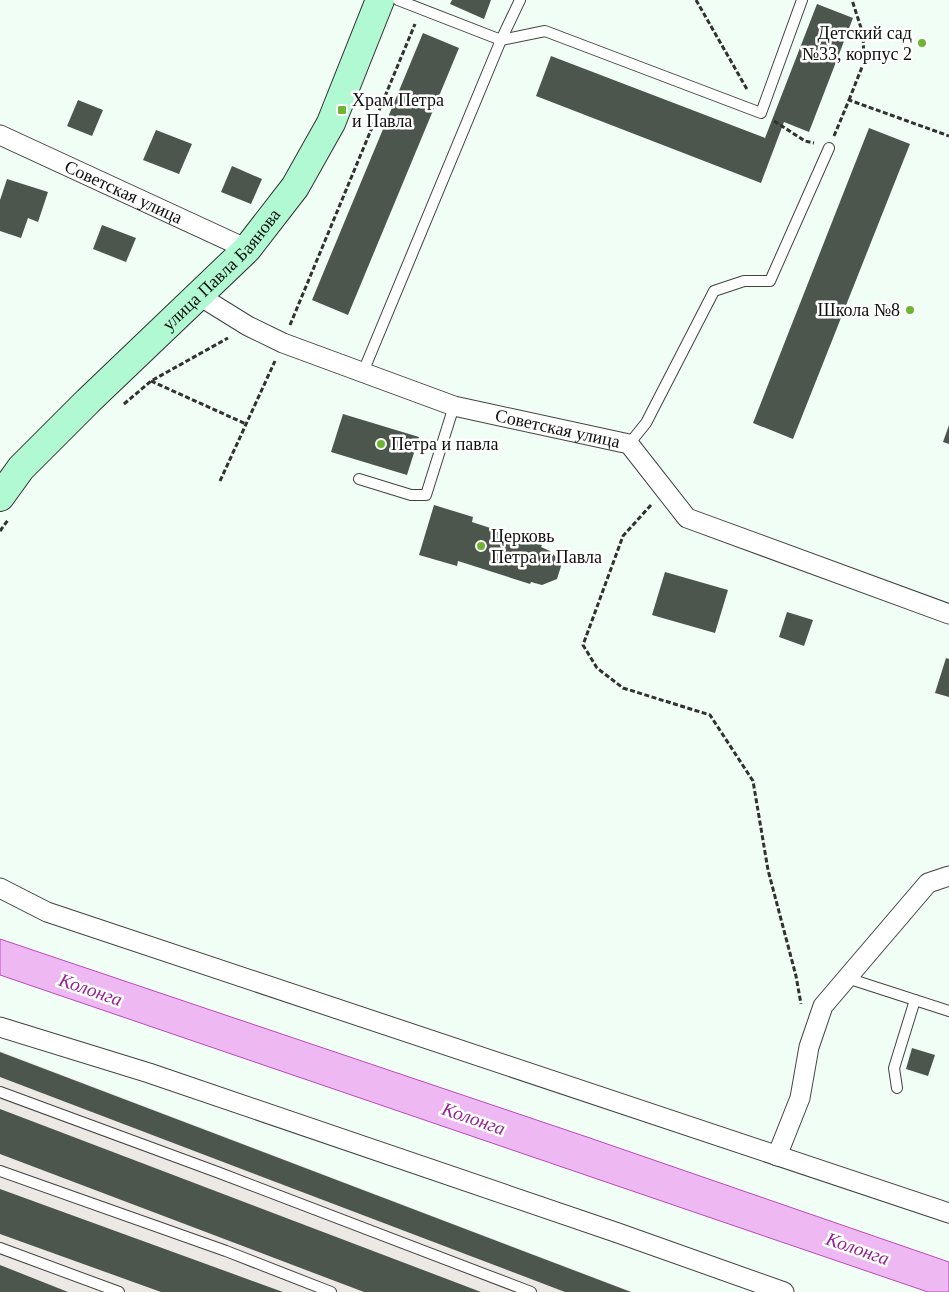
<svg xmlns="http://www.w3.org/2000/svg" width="949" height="1292" font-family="Georgia,serif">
<rect width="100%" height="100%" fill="#f1fef6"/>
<path fill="#ece8e4" d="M0,1051L633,1292H0Z"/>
<path fill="#eeb9f2" stroke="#bf46c3" d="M0,939L587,1137L949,1262V1292H928L0,975Z"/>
<g fill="#4c564c">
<path d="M452,0H491L484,19L450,4Z"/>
<path d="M817,4L853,18L809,132L784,122L761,183L536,96L551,56L765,138Z"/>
<path d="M423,33L459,48L348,315L312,300Z"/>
<path d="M78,100L103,110L92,136L67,126Z"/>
<path d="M869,128L910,144L793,439L753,423Z"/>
<path d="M156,130L192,144L179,174L143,160Z"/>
<path d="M232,166L262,179L251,204L221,192Z"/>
<path d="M7,179L48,192L38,222L28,218L21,238L0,231V200Z"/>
<path d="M102,225L136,238L126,262L93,249Z"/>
<path d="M343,414L419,437L407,475L331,452Z"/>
<path d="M949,425V444L943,442Z"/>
<path d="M434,505L473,517L472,522L542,545L541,547L550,551L562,563L557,579L542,585L531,582L530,584L458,561L457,566L419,555Z"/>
<path d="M665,572L728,590L715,633L652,615Z"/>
<path d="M787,612L813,620L804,646L779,637Z"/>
<path d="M946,658L949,659V697L935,693Z"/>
<path d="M912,1048L935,1055L928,1076L906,1069Z"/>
<path d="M0,1052L631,1292H565L0,1077Z"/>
<path d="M0,1109L481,1292H364L0,1154Z"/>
<path d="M0,1189L283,1292H161L0,1234Z"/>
<path d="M0,1265L68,1292H0Z"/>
</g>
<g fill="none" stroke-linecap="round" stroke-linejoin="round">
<g stroke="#424242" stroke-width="12">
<g id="service">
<path d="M398,0L501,40L545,31L761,113L802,0"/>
<path d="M363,372L501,40L520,0"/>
<path d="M629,444L646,423L714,291L744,281H770L829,148"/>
<path d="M359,479L411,495H426L454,406"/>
<path d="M847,978L949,1011"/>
<path d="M897,1088L894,1068L915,1000"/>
<path d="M0,1092L217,1172L531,1292"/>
<path d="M0,1171L226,1251L331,1292"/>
<path d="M0,1248L119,1292"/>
</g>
</g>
<g stroke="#424242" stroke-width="21">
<g id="minor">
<path id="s1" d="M0,135L247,249"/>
<path id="s2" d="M198,295L248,326L283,343L454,406L629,444L687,518L949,614"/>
<path d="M0,888L47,912L949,1213"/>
<path d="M0,1027L149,1073L618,1233L784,1292"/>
<path d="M777,1156L800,1098L809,1047L823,1006L928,883L949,876"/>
</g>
</g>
<g stroke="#313131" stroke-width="30">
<g id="secondary">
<path id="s3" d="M0,497L21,468L88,401L247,249L295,187L331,123L380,0"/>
</g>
</g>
<g stroke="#313131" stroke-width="3" stroke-dasharray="5 2.5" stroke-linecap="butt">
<path d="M696,0L748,91"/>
<path d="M849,100L864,62L863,34L852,0"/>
<path d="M774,121L805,141L814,143"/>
<path d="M834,136L849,100L949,136"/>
<path d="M290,325L415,24"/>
<path d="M151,381L246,424"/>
<path d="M124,404L151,381L228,338"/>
<path d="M220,481L275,361"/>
<path d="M651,505L623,536L583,645L597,668L623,688L710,715L753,781L768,870L796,976L801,1004"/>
<path d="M0,531L8,520"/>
</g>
<use href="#service" stroke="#fff" stroke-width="10"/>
<use href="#minor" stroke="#fff" stroke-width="19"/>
<use href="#secondary" stroke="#b1f9d2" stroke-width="28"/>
</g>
<g fill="#6fb431" stroke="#fff" stroke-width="2">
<circle cx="922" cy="43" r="5"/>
<rect x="337" y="105" width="10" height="10" rx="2.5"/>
<circle cx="910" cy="310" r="5"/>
<circle cx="381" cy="444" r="5"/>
<circle cx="481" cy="546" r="5"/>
</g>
<g text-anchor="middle" stroke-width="5" stroke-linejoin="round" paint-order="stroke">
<g font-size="18" fill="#0f0f0f" stroke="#fff" text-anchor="start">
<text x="912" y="39" text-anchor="end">Детский сад<tspan x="912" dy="21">№33, корпус 2</tspan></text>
<text x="352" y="106">Храм Петра<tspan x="352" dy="21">и Павла</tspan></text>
<text x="900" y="316" text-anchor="end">Школа №8</text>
<text x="391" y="450">Петра и павла</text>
<text x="491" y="542">Церковь<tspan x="491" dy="21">Петра и Павла</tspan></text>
</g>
<g font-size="18" fill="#0f0f0f" stroke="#fff">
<text dy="6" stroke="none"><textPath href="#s1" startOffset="136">Советская улица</textPath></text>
<text dy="6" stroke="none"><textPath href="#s3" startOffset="318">улица Павла Баянова</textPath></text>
<text dy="6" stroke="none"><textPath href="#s2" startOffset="386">Советская улица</textPath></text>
</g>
<g font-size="19" font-style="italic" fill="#972196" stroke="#fff">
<text transform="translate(91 989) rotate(19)" y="7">Колонга</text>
<text transform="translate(474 1118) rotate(19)" y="7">Колонга</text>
<text transform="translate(858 1248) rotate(19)" y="7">Колонга</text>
</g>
</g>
</svg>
